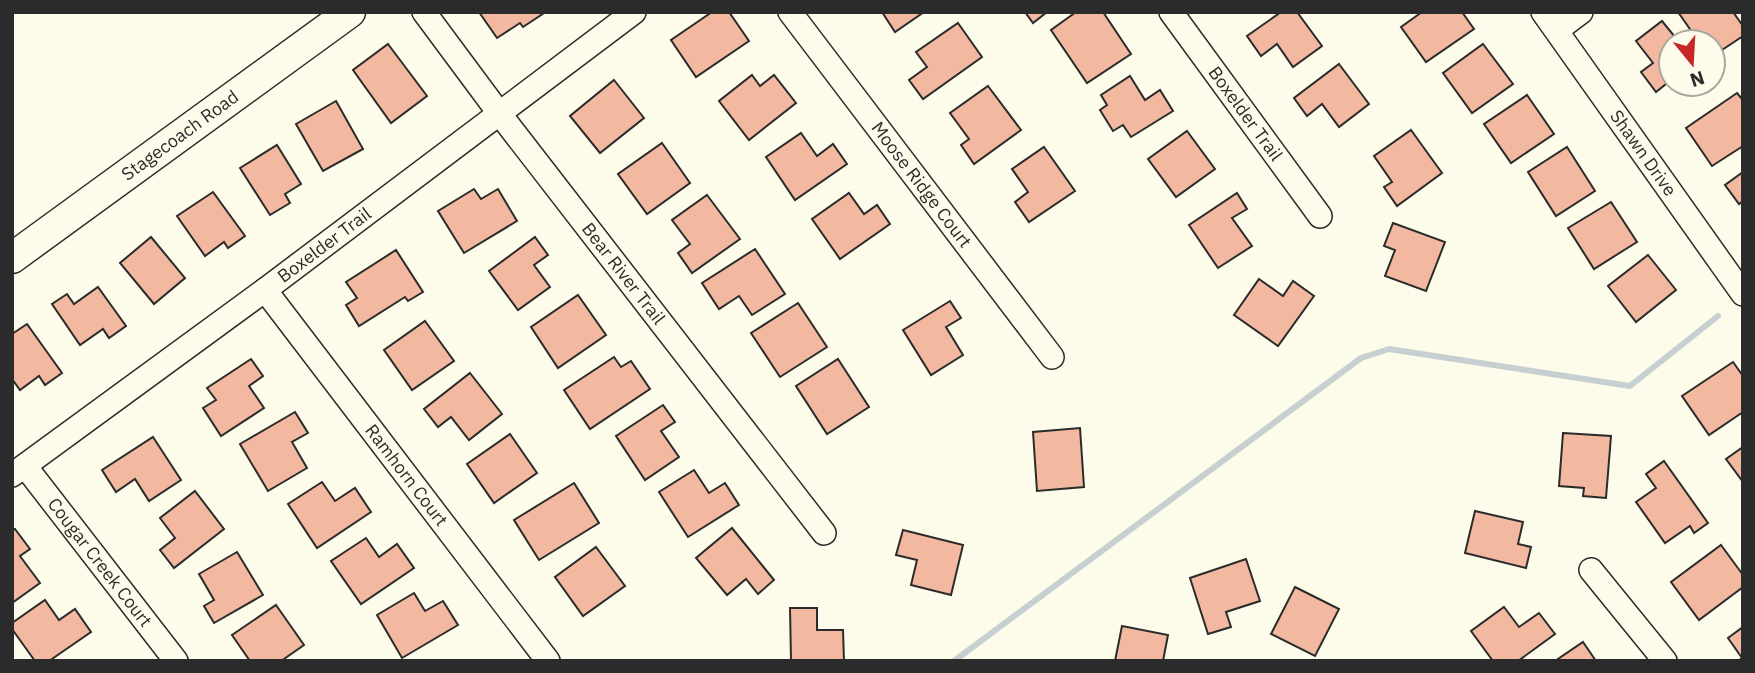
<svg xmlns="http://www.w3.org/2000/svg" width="1755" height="673" font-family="'IBM Plex Sans',sans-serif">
<rect width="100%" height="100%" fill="#fdfbea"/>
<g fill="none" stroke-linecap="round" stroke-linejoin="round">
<path stroke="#c7d0d0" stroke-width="6" d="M954,661L1361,358L1389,349L1630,386L1718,316"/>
</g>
<g fill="#f2b8a0" stroke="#2b2b2b" stroke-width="2">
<path d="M479,12H543L544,13L523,27L520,23L497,38Z"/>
<path d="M712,12H729L749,41L696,77L671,40Z"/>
<path d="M882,12H924L895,32Z"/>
<path d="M1025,12H1047L1033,23Z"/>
<path d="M1076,12H1103L1131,54L1087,83L1051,30Z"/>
<path d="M1281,12H1297L1322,46L1293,67L1277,44L1261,56L1247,36Z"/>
<path d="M1422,12H1462L1474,29L1426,62L1401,27Z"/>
<path d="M1678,12H1733L1743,26V36L1713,56V42H1699Z"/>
<path d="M1662,21L1679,42H1671V80L1656,92L1641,72L1653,63L1636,41Z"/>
<path d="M958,23L982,57L923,99L909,80L927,67L916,52Z"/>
<path d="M388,44L427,96L391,123L353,70Z"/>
<path d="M1483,44L1513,84L1472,113L1443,73Z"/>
<path d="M1339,64L1369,104L1339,127L1322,104L1307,116L1294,98Z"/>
<path d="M752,75L760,86L774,75L796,103L749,140L719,101Z"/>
<path d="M1130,76L1145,100L1160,90L1173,111L1131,137L1123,125L1113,131L1100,110L1107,105L1101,95Z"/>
<path d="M614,80L644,118L600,153L570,116Z"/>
<path d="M988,86L1021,130L974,164L961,145L969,139L950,113Z"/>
<path d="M1737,93L1743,100V146L1712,166L1686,128Z"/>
<path d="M1527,95L1554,134L1511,163L1484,124Z"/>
<path d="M336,101L363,149L323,171L296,124Z"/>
<path d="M1411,130L1442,173L1397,206L1384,187L1392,182L1374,156Z"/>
<path d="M1187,131L1215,169L1176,197L1148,159Z"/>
<path d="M801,133L817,156L833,144L847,164L795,200L766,157Z"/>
<path d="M662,143L690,183L647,214L618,174Z"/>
<path d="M277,145L301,184L285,194L290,203L270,215L240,168Z"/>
<path d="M1044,147L1075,191L1029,222L1015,202L1028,192L1012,169Z"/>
<path d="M1567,147L1595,191L1556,216L1528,172Z"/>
<path d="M1743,172V201L1739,204L1725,185Z"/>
<path d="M474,189L481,199L498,189L517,221L464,253L438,211Z"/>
<path d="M213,192L245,236L228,248L224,242L205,256L177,216Z"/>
<path d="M849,193L864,214L877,205L890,224L840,259L812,219Z"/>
<path d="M1237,193L1247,209L1232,218L1252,246L1218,268L1189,225Z"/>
<path d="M707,195L740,239L692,273L678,253L690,244L672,220Z"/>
<path d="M1611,202L1637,242L1594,269L1568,228Z"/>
<path d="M1393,223L1445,242L1426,291L1385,276L1395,250L1384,246Z"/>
<path d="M151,237L185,278L154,304L120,263Z"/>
<path d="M535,237L548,255L534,265L550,287L518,310L489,271Z"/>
<path d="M755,249L785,294L752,315L739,296L719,309L702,283Z"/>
<path d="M396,250L423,292L408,301L405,297L359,326L346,305L357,298L346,282Z"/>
<path d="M1648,255L1676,290L1636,322L1608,286Z"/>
<path d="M1259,279L1283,296L1293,281L1314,296L1278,346L1234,315Z"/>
<path d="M98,287L126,326L109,338L103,329L80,345L52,304L67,294L74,304Z"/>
<path d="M578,295L606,335L558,368L531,327Z"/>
<path d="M950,301L961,318L946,327L963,355L931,375L903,330Z"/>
<path d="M798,303L827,347L780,377L751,333Z"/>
<path d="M425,321L454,361L412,390L384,350Z"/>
<path d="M27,324L62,373L45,385L39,376L20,390L12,379V334Z"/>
<path d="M614,357L621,367L631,361L650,389L590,429L564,390Z"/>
<path d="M251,359L263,376L249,386L264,408L221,436L203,408L216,400L207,388Z"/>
<path d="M838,359L869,407L827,434L796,386Z"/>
<path d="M1733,362L1743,376V412L1709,435L1682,396Z"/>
<path d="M470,373L502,414L469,440L451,417L438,427L424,409Z"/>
<path d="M663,405L675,422L661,431L679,457L645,480L616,436Z"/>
<path d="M295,412L308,433L292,442L307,468L268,491L240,444Z"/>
<path d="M1080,428L1084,487L1037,491L1033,432Z"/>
<path d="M1563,433L1611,436L1606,498L1583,496L1584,488L1559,486Z"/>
<path d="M510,434L537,473L494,503L467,464Z"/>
<path d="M153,437L181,480L149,501L135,479L116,492L102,470Z"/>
<path d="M1743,447V482L1726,459Z"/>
<path d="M1664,461L1708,523L1694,533L1690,526L1665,543L1636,502L1656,488L1646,474Z"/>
<path d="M694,470L709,493L725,483L739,505L688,537L659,492Z"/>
<path d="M322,482L335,501L355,488L371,512L317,548L288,504Z"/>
<path d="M574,483L599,523L539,560L514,520Z"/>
<path d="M195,491L224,529L174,568L160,550L175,538L160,518Z"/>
<path d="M1475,511L1523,522L1518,544L1531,547L1526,568L1465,553Z"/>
<path d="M732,528L774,580L758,594L746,579L727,595L696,558Z"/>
<path d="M15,529L30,549L20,556L40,583L12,603V530Z"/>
<path d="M903,530L963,545L951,595L911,585L917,560L896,555Z"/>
<path d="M366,538L379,557L397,544L414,568L361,604L331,561Z"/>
<path d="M1721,545L1743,575V587L1699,620L1671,582Z"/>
<path d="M596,547L625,586L583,616L555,577Z"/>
<path d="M237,552L263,595L214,623L204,606L214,600L199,574Z"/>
<path d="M1246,559L1260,601L1226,612L1231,627L1208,634L1190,578Z"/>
<path d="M1295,587L1339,609L1315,656L1271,634Z"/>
<path d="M414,593L425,611L443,601L458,625L402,658L377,615Z"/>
<path d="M45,600L59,620L75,609L91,632L49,661H35L12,629V623Z"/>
<path d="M276,605L304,645L281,661H250L232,635Z"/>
<path d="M1504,607L1519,627L1539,613L1555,634L1518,661H1493L1471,631Z"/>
<path d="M790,608H817V630H843L844,661H791Z"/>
<path d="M1122,626L1168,635L1163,661H1115Z"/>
<path d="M1743,627V661H1738L1742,658L1728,638Z"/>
<path d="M1583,642L1596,661H1555Z"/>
</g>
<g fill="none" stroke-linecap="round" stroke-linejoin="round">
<g stroke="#2b2b2b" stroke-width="26">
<g id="minor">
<path id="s1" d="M424,12L499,113L824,533"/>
<path id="s2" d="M790,12L1052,357"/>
<path id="s3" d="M1171,12L1320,216"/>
<path id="s4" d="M1543,12L1743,294"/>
<path d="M1557,30L1581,12"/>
<path id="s5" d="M265,290L548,661"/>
<path id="s6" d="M25,466L176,661"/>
<path id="s7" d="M12,475L265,290L634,12"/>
<path d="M1591,570L1665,661"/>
</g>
</g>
<g stroke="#2b2b2b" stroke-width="33">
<g id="major">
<path id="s8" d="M12,258L350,12"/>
</g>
</g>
<use href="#minor" stroke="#fdfbea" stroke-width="23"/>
<use href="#major" stroke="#fdfbea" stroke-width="30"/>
</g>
<g text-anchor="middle" stroke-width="5" stroke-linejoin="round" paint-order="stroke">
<g font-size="18" fill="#2b2b2b" stroke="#fdfbea">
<text dy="6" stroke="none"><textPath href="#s3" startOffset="126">Boxelder Trail</textPath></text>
<text dy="6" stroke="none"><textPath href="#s8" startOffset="208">Stagecoach Road</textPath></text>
<text dy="6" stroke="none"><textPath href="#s4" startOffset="173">Shawn Drive</textPath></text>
<text dy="6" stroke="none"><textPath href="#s2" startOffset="217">Moose Ridge Court</textPath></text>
<text dy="6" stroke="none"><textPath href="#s7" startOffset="388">Boxelder Trail</textPath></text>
<text dy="6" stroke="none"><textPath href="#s1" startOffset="329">Bear River Trail</textPath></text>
<text dy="6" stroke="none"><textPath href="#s5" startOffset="233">Ramhorn Court</textPath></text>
<text dy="6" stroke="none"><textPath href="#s6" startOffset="122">Cougar Creek Court</textPath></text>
</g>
</g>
<rect width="1755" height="673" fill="none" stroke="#2b2b2b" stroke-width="28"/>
<g transform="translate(1692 63) rotate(162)"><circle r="33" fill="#fdfbea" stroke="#a9a89e" stroke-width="2"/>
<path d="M0-5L12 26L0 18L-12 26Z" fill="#c62828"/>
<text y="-10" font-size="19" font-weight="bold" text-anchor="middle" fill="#2b2b2b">N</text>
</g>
</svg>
